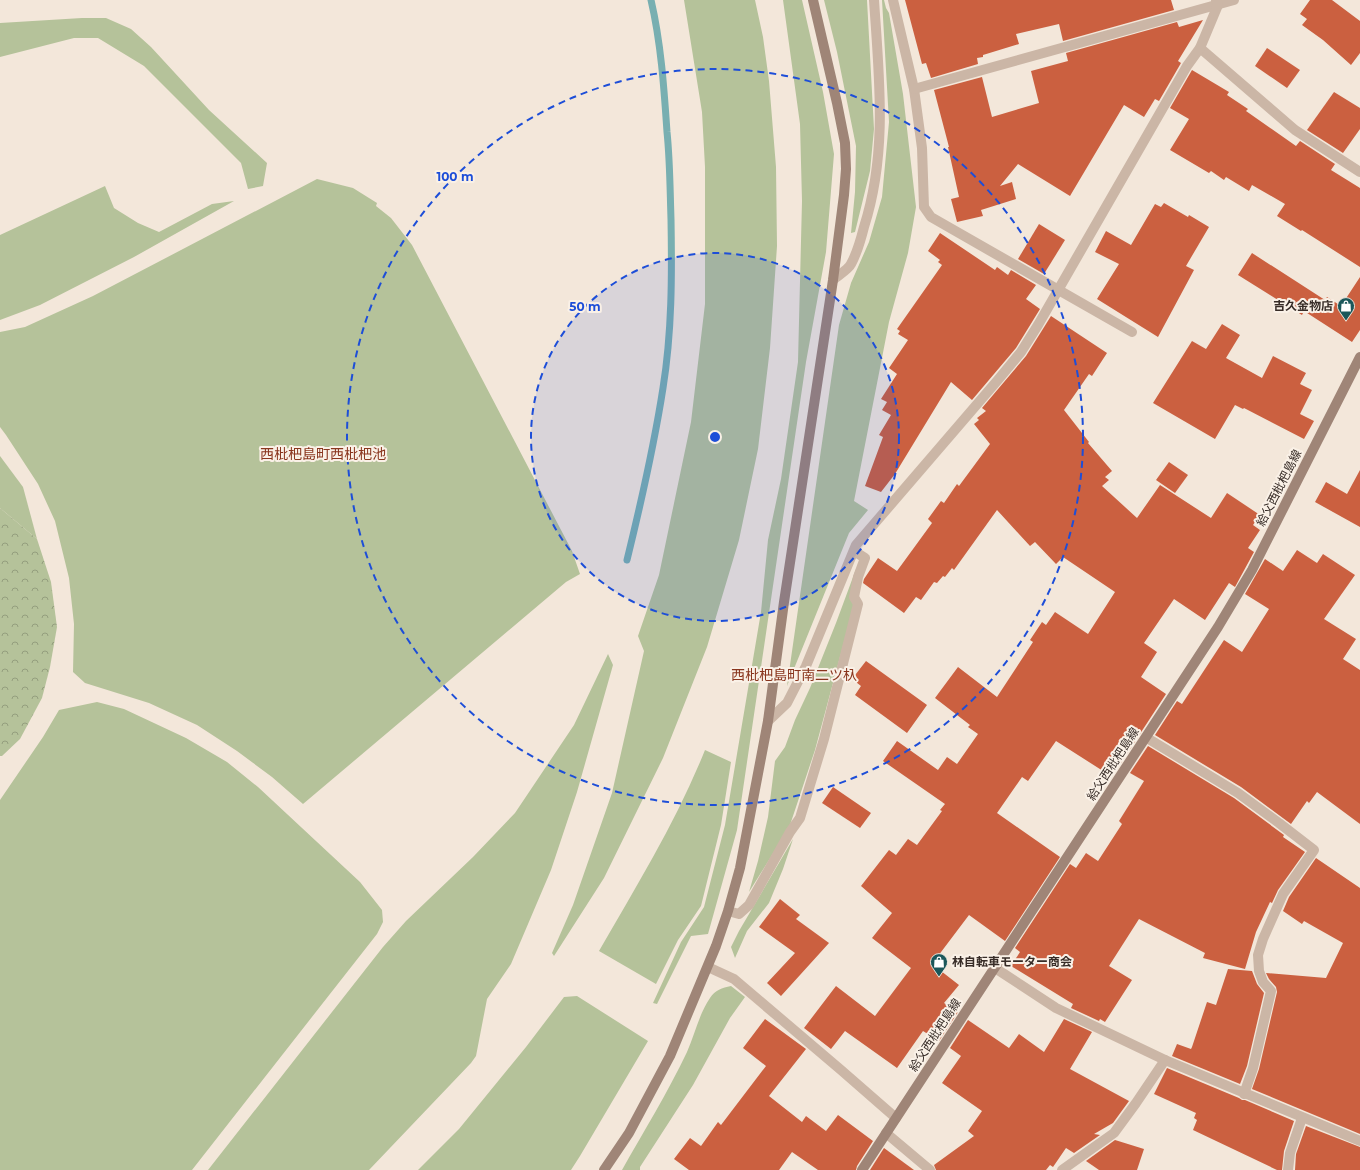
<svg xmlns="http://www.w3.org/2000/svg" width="1360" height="1170" font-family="Montserrat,'Noto Sans JP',sans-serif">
<defs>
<pattern id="forest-crowns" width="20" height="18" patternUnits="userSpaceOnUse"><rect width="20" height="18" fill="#b5c29a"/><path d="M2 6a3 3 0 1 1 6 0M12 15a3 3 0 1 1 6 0" fill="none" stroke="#949e7e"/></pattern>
</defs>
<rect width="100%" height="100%" fill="#f3e7da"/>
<g fill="#b5c29a">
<path d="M684,0H755L763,37L769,81L776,167L777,246L770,348L758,449L739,540L707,647L663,758L604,878L554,956L552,953L573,905L612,793L644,651L638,636L659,575L691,422L705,304V167L702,112Z"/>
<path d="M783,0H802L823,92L834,154L826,252L806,362L737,830L708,934L691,936L657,1004L653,1003L681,942L704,907L725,825L761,612L768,540L781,479L798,362L802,201L800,124Z"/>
<path d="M824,0H867L874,129L870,171L855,232L851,233L855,192L856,146L837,52Z"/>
<path d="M882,0H884L886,8L889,13L903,94L916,207L908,253L889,322L854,501L868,510L849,533L787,686L839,325L851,283L869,242L882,197L889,122Z"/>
<path d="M82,18H106L131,29L151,47L209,110L267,163L263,186L248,189L241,163L144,66L98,38H74L0,57V23Z"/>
<path d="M317,179L353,188L377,203L376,206L391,218L412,245L572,551L580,574L566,582L303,804L272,777L237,751L197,725L149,703L85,683L73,672L74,624L69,578L55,521L38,484L6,435L0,427V332L25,327L93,296Z"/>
<path d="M105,186L114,208L138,223L159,232L212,204L234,201L134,257L40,305L0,320V235Z"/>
<path d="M0,456L23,487L37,539L0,508Z"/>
<path d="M856,569L854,605L815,750L789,828L749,892L758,861L768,817L775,761L785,747L795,720L810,688L836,623Z"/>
<path d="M608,654L613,665L577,792L551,870L511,964L487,999L476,1056L471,1063L369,1170H208L383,947L406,921L473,857L515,813L574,725Z"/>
<path d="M97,702L124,709L186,738L227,762L258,787L360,882L382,910L383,922L377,934L192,1170H0V800L43,737L59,710Z"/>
<path d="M705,750L731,762L721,825L701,906L678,940L656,984L599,951C637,885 677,820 705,750Z"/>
<path d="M793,839L783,869L769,903L747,931L735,958L731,947L739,931Z"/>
<path d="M731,986L745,997L730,1018L693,1085L640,1167V1170H622C644,1131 668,1092 687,1052C695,1034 699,1014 710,998C715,990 722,988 731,986Z"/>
<path d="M577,996L648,1041L580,1156L571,1170H418L459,1129L526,1047L564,997Z"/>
</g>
<path fill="url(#forest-crowns)" d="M0,508L37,539L51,582L57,627L50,667L42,698L20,739L2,756H0Z"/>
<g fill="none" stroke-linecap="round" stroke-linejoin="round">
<path stroke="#78afb1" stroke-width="7" d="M627,560C641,503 654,446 663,388C672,332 672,275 671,219C670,190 670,161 667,132C664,88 661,43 651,0"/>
</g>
<g fill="#cb6040">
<path d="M905,0H1171L1174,10L1063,41L1059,24L1016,34L1019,44L983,55V57L977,58L978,64L931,78L926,63L922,64Z"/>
<path d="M1310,0H1332L1360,21V53L1351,65L1323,40L1302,25L1307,19L1300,14Z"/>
<path d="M1203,20L1178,61L1181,63L1159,101L1155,99L1144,117L1124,105L1070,196L1018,164L1000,186L1012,182L1016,199L981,210L983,216L957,222L951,199L959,197L948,147H949L934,90L982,77L992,117L1039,103L1031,71L1068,61L1066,53L1177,22L1179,27Z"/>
<path d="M1267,48L1300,70L1287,88L1255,66Z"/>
<path d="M1192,70L1229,92L1227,95L1248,109L1246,111L1296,146L1300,141L1335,164L1331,170L1360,188V267L1302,230L1301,231L1277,216L1285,204L1252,185L1249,191L1226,177L1224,180L1211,171L1209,173L1170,150L1189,119L1170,108Z"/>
<path d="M1334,92L1360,108V129L1343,153L1307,130Z"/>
<path d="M1164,203L1188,217L1189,215L1209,227L1186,266L1194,270L1158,337L1097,299L1119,264L1095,252L1106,231L1131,245L1155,204L1161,207Z"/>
<path d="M1039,224L1065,240L1044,274L1018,259Z"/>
<path d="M940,233L995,270L997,267L1008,275L1011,270L1036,285L1026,299L1040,309L1016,348L972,400L951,382L895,474L881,492L865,486L883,437L879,435L891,415L882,410L887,402L881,399L897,374L889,368L908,340L898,334L900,331L897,329L942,265L938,262L940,260L928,251Z"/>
<path d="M1252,253L1325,300L1327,297L1341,306L1360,277V330L1352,342L1304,311L1302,315L1238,275Z"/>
<path d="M1051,316L1107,353L1092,376L1089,374L1064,410L1089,442L1088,443L1112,471L1105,477L1109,480L1102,486L1137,518L1160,485L1211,518L1227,493L1260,515L1253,525L1260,530L1248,548L1254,552L1235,587L1229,583L1205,620L1174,599L1144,643L1157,652L1141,677L1166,694L1119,766L1110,760L1103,771L1056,741L1028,781L1022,777L997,813L1060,857L1005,941L969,915L932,964L959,985L944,1003L958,1012L939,1041L923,1031L897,1068L845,1031L831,1049L804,1028L836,986L875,1016L911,968L872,938L892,913L861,886L889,850L896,855L908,839L917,845L942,811L940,810L945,804L883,761L897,741L938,770L947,757L957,764L978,734L968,727L970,725L935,698L958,667L997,697L1033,642L1030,640L1042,622L1046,625L1055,612L1088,634L1115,592L1063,557L1056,564L1035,542L1030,546L997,510L954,570L952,568L945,577L943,576L937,583L934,582L921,600L916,597L904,613L863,583L864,579L878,558L897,571L932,523L928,519L941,501L944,503L957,484L959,486L990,444L974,424L979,420L977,418L986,411L982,408L1026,356Z"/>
<path d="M1222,324L1240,335L1226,358L1262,378L1273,356L1306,373L1300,384L1312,390L1300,414L1314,421L1304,439L1244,408L1243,409L1235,405L1215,439L1153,403L1192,341L1206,349Z"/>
<path d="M1169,462L1188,475L1175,493L1156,480Z"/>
<path d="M1360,470V527L1315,502L1326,482L1347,494Z"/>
<path d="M1297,550L1317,563L1323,554L1355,575L1324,619L1356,639L1343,659L1360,670V824L1317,792L1309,803L1307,801L1291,824L1241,787L1155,735L1177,701L1182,704L1224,640L1242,652L1269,609L1245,594L1265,559L1283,571Z"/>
<path d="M866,661L927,705L907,733L855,695L861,686L852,679Z"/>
<path d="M1148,746L1234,798L1284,835L1283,837L1305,852L1278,890L1272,903L1270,902L1256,932L1245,969L1203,958L1205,953L1139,919L1109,966L1132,980L1105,1022L1100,1019L1099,1021L1071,1008L1073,1004L1011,966L1020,952L1015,948L1070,864L1076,868L1086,853L1098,861L1122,824L1119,821L1144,781L1130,773Z"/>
<path d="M833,787L871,813L860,828L822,803Z"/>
<path d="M1316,858L1360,888V1134L1252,1089L1259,1069L1277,992L1276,987L1269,979L1266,973L1326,978L1343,943L1304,921L1302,924L1283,911L1289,897Z"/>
<path d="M780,899L800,915L796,919L829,943L781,996L767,983L795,953L759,927Z"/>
<path d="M1228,969L1252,971L1257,984L1264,993L1247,1066L1240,1084L1172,1056L1177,1044L1191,1049L1192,1047L1207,1002L1216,1005Z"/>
<path d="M765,1019L806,1049L769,1096L802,1122L806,1116L826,1131L838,1115L873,1141L857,1166L856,1170H818L792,1152L779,1170H689L674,1159L690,1138L701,1146L718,1122L721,1125L766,1066L743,1048Z"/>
<path d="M1064,1019L1092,1032L1070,1069L1129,1101L1113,1123L1094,1134L1100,1135L1074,1153L1066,1148L1053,1167L1050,1165L1046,1170H936L934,1165L974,1136L968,1131L982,1111L942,1083L961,1056L950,1048L968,1020L1009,1048L1019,1034L1044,1052Z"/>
<path d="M1167,1068L1239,1098L1242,1100H1245L1294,1121L1284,1151L1282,1170H1277L1193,1130L1197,1120L1194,1118L1196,1113L1154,1094Z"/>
<path d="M1306,1126L1360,1147V1170H1295L1296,1154Z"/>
<path d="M1115,1140L1144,1149L1137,1170H1099L1086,1161Z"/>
<path d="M884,1148L914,1170H870Z"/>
</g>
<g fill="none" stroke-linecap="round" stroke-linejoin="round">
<g stroke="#cbb6a6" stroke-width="10">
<path d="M893,0L914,89L922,148L924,207L931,217L1132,332"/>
<path d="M1200,48L1295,130L1360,172"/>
<path d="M914,89L1234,0"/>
<path d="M833,280C838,275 848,270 851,264C857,253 861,239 864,227C888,152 879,77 874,0"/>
<path d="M768,721L787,703L806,666L856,545L997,381L1021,352L1038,325L1187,66L1200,48L1218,5L1216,0"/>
<path d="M1147,738L1238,793L1279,823L1314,850L1283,894L1263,939L1258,955L1259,971L1263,982L1271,991L1253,1068L1244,1094"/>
<path d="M728,911L739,914L749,905L790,832L800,818L824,739L858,604L854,597L858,577L865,558L854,551"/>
<path d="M708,967L734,979L841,1070L896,1118"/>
<path d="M995,968L1056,1008L1165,1060L1360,1141"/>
<path d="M886,1133L930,1170"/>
<path d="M1062,1170L1114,1133L1136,1103L1165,1060"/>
<path d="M1288,1170L1290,1153L1302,1118"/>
</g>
<g stroke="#9f8577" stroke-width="10">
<path d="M604,1170L629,1133L670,1056L716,946L728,911L740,868L768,721L784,602L833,280L844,195L846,169L845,143L837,103L813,0"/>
<path d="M862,1170L1218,627L1252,570L1360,357"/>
</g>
</g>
<circle cx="715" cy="437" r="184" fill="#1d4ed8" fill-opacity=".12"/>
<g fill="none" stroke="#1d4ed8" stroke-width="2" stroke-dasharray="7 5">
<circle cx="715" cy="437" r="184"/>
<circle cx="715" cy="437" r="368"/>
</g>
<defs>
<g id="shop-pin" transform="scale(0.9)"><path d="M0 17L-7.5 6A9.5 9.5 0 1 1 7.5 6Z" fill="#1b575a" stroke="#faf1e7"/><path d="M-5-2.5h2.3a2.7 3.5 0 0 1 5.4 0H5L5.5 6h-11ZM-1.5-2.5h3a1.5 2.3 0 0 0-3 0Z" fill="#fff"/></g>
</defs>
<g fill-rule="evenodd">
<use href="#shop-pin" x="1346" y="306"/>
<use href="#shop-pin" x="939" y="962"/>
</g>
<g text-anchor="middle" stroke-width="4" stroke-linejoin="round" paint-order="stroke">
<g font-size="12" font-weight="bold" fill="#372c27" stroke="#faf1e7" text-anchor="end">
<text x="1333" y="310">吉久金物店</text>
<text x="952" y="966" text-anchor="start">林自転車モーター商会</text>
</g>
<g font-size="12" fill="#372c27" stroke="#faf1e7">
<text transform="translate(1279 488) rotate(-63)" y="4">給父西枇杷島線</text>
<text transform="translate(1113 764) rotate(-57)" y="4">給父西枇杷島線</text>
<text transform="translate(935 1035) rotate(-57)" y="4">給父西枇杷島線</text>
</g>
<g font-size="14" fill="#89351d" stroke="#faf1e7">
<text x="323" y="459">西枇杷島町西枇杷池</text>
<text x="794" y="680">西枇杷島町南二ツ杁</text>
</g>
</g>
<circle cx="715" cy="437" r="6" fill="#1d4ed8" stroke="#faf1e7" stroke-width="2"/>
<g font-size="12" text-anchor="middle" font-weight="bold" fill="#1d4ed8" stroke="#faf1e7" stroke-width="4" stroke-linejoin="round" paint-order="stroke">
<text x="455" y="181">100 m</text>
<text x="585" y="311">50 m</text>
</g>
</svg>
